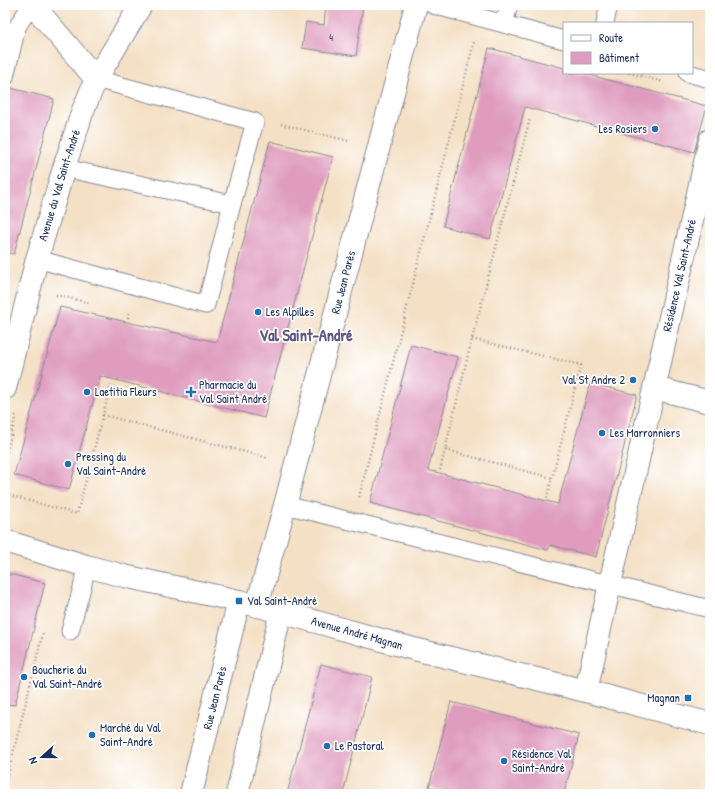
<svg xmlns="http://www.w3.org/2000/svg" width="715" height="799" font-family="'Patrick Hand',sans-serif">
<rect width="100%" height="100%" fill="#fff"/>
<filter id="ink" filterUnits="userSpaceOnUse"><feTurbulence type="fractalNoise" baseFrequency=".025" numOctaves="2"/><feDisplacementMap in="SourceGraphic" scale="8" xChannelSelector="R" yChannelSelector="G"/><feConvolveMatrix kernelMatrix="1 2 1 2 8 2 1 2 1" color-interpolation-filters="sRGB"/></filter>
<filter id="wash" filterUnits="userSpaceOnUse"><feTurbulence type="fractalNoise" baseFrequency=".012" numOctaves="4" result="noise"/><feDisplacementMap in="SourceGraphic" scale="16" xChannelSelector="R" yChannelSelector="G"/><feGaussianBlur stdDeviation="0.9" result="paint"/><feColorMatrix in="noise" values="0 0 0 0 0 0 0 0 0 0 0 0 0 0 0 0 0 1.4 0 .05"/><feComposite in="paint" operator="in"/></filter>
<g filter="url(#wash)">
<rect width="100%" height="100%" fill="#f4e0c5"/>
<g id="blocks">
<g fill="#df9cbf">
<path d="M326,5H363L356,56L302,48L306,22L324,25Z"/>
<path d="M489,48L564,68V73H582L707,106L694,152L525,107L490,239L443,226Z"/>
<path d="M11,88L54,99L14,254L5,253V111Z"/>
<path d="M270,141L333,157L264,418L100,376L69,490L14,475L60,307L217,342Z"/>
<path d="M411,345L458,357L428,470L558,504L590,383L637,395L596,557L550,545L548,550L370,503Z"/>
<path d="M5,573L45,583L15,705L5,704Z"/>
<path d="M321,664L372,677L343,794H287Z"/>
<path d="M451,702L579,735L564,794H455L429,787Z"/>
</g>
</g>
</g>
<g filter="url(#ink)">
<use href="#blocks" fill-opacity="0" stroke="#888892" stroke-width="1"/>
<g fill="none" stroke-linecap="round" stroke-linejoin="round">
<g stroke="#888892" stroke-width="19">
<g id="service">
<path d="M433,5L564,40"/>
<path d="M605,23L609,5"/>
<path d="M504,24L509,5"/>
<path d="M688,73L710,79"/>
<path d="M5,77L17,27L31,5"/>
<path d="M64,168L232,204L255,122L96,79"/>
<path d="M37,259L206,305L232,204"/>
<path d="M285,505L710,609"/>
<path d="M70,631L83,584L86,566"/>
</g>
</g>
<g stroke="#888892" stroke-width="24">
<g id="minor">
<path d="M33,5L96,79"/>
<path id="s1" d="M5,388L37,259L64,168L82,113L96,79L141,5"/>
<path d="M654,388L710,402"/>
<path id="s2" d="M5,541L86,566L124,576L239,601L281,612L414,649L586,691L710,724"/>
<path id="s3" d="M257,606L285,505L416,5"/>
<path id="s4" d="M586,691L710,140"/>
<path id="s5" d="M191,794L239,601"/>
<path d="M237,794L281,612"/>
</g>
</g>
<g stroke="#888892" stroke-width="2.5" stroke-dasharray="1 3" stroke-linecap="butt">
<path d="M629,73L663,82"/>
<path d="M281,124L349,141L350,142"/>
<path d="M56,295L91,303"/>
<path d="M128,318L129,312"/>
<path d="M472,339L581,365L547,498"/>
<path d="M103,415L268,458"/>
<path d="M446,450L552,478"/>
<path d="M5,459L16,415"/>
<path d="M440,470L472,339L530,118"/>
<path d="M5,494L77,514L111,384"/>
<path d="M359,497L474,42"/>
<path d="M5,786L43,633"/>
</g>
<use href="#service" stroke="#fff" stroke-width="17"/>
<use href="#minor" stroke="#fff" stroke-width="22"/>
</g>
</g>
<g fill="#1f6fb2" stroke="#fff" stroke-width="1.5">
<circle cx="655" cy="129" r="4"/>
<circle cx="258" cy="312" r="4"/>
<circle cx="633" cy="380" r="4"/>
<circle cx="87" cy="392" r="4"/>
<path d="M189 386h4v4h4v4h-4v4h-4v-4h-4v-4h4z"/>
<circle cx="602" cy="433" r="4"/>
<circle cx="68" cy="464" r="4"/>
<rect x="235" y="597" width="8" height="8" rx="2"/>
<circle cx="24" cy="677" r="4"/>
<rect x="684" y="694" width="8" height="8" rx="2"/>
<circle cx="92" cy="735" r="4"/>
<circle cx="327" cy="746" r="4"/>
<circle cx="504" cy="761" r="4"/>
</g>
<g text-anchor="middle" stroke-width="3.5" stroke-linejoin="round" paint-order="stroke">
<g font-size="10" fill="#4c4a76">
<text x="331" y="41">4</text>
</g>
<g font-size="12" fill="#1b2f5e" stroke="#fff" text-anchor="start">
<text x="647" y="133" text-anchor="end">Les Rosiers</text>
<text x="266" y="316">Les Alpilles</text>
<text x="625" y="384" text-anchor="end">Val St Andre 2</text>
<text x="199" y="389">Pharmacie du<tspan x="199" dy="14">Val Saint André</tspan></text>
<text x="95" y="396">Laetitia Fleurs</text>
<text x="610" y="437">Les Marronniers</text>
<text x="76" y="461">Pressing du<tspan x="76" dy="14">Val Saint-André</tspan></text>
<text x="247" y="605">Val Saint-André</text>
<text x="32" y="674">Boucherie du<tspan x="32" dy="14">Val Saint-André</tspan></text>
<text x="680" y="702" text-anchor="end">Magnan</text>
<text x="100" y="732">Marché du Val<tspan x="100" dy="14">Saint-André</tspan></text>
<text x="335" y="750">Le Pastoral</text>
<text x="512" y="758">Résidence Val<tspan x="512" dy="14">Saint-André</tspan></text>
</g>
<g font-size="12" fill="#1b2f5e" stroke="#fff">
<text dy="4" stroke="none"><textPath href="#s1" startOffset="210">Avenue du Val Saint-André</textPath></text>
<text dy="4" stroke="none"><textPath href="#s4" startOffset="426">Résidence Val Saint-André</textPath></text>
<text dy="4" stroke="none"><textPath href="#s3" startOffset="335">Rue Jean Parès</textPath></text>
<text dy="4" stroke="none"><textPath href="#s2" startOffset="364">Avenue André Magnan</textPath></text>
<text dy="4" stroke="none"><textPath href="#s5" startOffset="99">Rue Jean Parès</textPath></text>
</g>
<g font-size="16" font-weight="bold" fill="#605580" stroke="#fff">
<text x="306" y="341">Val Saint-André</text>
</g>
</g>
<rect width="715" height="799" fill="none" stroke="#fff" stroke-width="20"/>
<rect x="563" y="22" width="130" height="52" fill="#ffffff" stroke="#a4acbf"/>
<rect x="571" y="35" width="20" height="6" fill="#ffffff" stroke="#a4acbf"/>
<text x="599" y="42" font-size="12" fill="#1b2f5e">Route</text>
<rect x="571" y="52" width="20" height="12" fill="#df9cbf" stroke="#a4acbf"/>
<text x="599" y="62" font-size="12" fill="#1b2f5e">Bâtiment</text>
<g transform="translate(42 757) rotate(249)" stroke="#ffffff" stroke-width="3" paint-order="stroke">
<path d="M0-3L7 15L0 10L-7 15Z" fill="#1b2f5e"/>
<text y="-6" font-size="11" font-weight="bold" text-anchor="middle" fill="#1b2f5e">N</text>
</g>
</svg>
